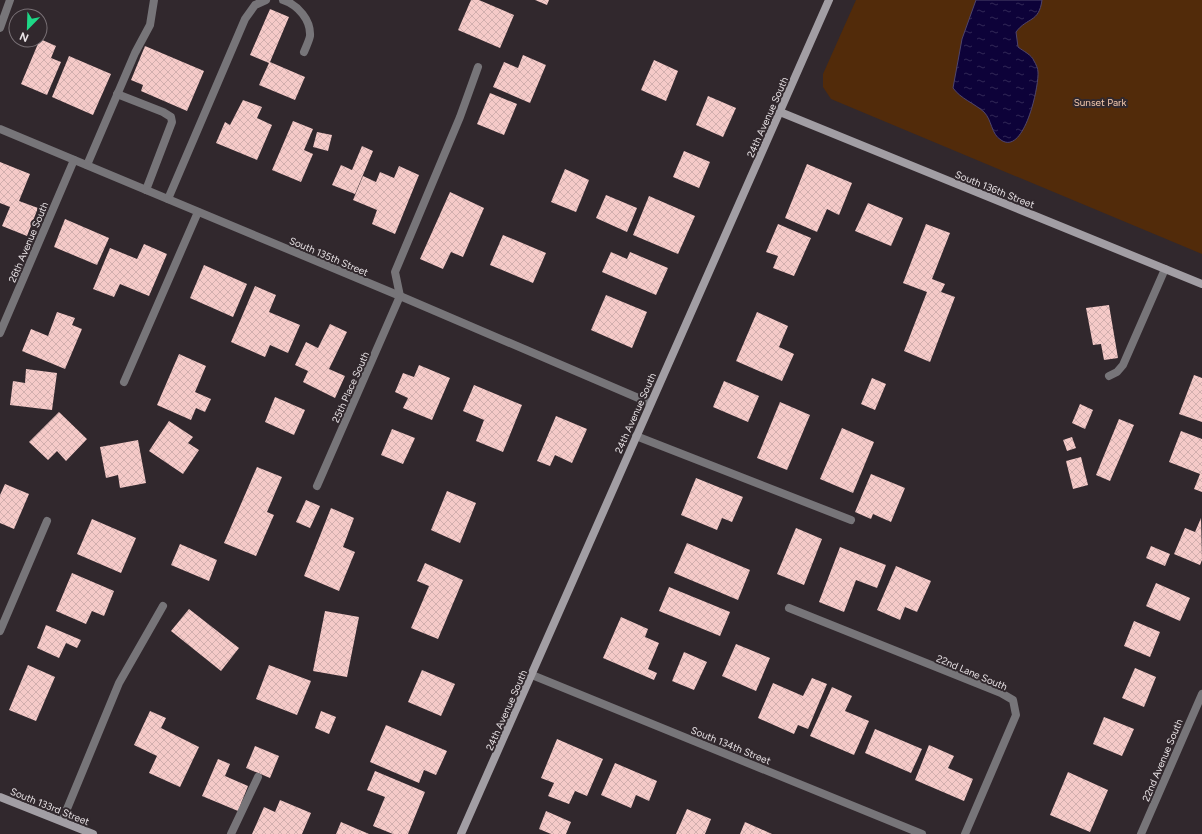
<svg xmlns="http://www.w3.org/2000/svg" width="1202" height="834" font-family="Figtree,sans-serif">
<defs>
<pattern id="water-ripples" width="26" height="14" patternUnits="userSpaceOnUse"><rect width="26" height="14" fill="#0d0239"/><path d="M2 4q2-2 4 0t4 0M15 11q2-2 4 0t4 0" fill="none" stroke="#302756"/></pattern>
<pattern id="building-cross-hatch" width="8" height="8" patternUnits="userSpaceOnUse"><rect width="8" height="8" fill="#f5cac8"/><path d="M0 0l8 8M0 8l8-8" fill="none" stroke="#d2afae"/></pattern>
</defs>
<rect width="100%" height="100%" fill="#31282d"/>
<path fill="#522b0a" d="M856,0H1202V254L831,99L823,87V74Z"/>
<path fill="url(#water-ripples)" stroke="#4f456d" d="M976,0H1042C1039,23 1027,17 1016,32L1018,47C1023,51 1032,55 1034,61C1036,64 1038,69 1038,72C1039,87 1024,156 1001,140C991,134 992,120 984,112C974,103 961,99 953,88L962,39Z"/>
<g fill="url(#building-cross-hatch)">
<path d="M471,0H479L514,15L500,48L458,30Z"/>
<path d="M535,0H549L547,5Z"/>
<path d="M270,9L289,17L270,62L305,77L295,100L259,85L269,63L250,55Z"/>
<path d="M40,39L56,46L51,58L61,62L47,95L21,84Z"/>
<path d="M145,46L204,71L187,111L141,91L143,85L131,80Z"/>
<path d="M523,55L546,65L530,103L493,87L504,62L518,68Z"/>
<path d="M69,56L111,74L93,115L52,97Z"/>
<path d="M654,60L678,71L666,101L641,90Z"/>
<path d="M490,93L517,104L504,135L477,124Z"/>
<path d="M708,96L736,108L723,137L696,125Z"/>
<path d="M243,100L262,107L257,118L272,125L257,160L216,143L225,122L230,125Z"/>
<path d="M293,121L313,129L304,150L313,154L301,182L272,170Z"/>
<path d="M317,132L332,135L328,151L313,147Z"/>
<path d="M362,146L373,151L355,194L332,185L341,165L352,170Z"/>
<path d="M684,151L710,162L699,188L673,177Z"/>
<path d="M0,162L30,174L19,201L38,208L27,236L2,226L10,207L0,203Z"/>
<path d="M807,164L852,183L839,215L827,209L817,232L785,218Z"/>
<path d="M399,166L419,175L395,234L372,224L377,210L353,200L363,176L376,182L380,172L394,178Z"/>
<path d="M565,169L589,180L576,212L551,202Z"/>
<path d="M450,192L484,208L463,257L451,252L443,269L420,259Z"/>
<path d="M606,195L637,208L627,232L596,218Z"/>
<path d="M649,196L695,216L678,254L633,235Z"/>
<path d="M868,203L903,218L891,246L855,231Z"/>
<path d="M65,219L109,238L97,265L54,247Z"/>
<path d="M778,224L811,238L794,276L773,268L778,256L766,252Z"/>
<path d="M926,224L950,233L932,279L945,284L941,292L955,297L930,362L904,351L927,292L903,283Z"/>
<path d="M503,235L546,253L533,283L490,265Z"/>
<path d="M144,244L167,254L149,296L120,284L114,297L93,289L110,248L137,259Z"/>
<path d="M611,252L627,259L630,252L668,268L656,295L602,272Z"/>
<path d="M204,265L247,284L233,317L190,298Z"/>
<path d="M255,286L276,295L269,312L300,325L288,353L270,345L265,357L231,342Z"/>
<path d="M606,295L647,312L632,348L591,330Z"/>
<path d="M1109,305L1118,358L1104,360L1101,344L1093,345L1086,308Z"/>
<path d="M57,312L75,318L72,325L82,329L65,369L22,351L31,329L48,336Z"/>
<path d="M757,312L788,326L779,347L794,354L782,381L736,361Z"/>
<path d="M330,324L347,332L329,369L345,376L335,398L303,382L308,371L295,365L306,342L318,348Z"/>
<path d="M179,354L206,366L195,392L211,399L205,412L196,408L191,420L157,405Z"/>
<path d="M419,365L450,378L432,420L403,408L408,398L395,392L403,373L414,377Z"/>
<path d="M26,369L57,373L52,410L10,405L13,381L25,383Z"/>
<path d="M1194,375L1202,378V422L1179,414Z"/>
<path d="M872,378L886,384L875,410L861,404Z"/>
<path d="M724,381L759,396L748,422L713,407Z"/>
<path d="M474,385L522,405L503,452L476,441L484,420L463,411Z"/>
<path d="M275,397L305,410L294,435L265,422Z"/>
<path d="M780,402L810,415L787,470L757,458Z"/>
<path d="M1080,404L1093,410L1085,429L1072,423Z"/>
<path d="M59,412L87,439L66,461L57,451L48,460L29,442Z"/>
<path d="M556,416L587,429L572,463L555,455L550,466L537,461Z"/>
<path d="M1119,419L1134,425L1110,481L1096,475Z"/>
<path d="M169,421L193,437L188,443L199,450L183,474L149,451Z"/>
<path d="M842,428L874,442L853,493L820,479Z"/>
<path d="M392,429L415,438L403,464L381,455Z"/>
<path d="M1181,431L1202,439V492L1194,489L1200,474L1169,462Z"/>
<path d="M1072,437L1076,448L1067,451L1063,440Z"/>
<path d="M138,440L146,483L120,488L118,475L106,478L100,447Z"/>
<path d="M1081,457L1088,485L1073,489L1066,461Z"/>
<path d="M257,467L282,477L267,512L274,515L256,556L224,543Z"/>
<path d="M871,474L905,488L891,522L873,514L871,519L855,512Z"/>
<path d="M696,478L743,497L732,522L722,518L717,530L681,515Z"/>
<path d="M5,484L29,494L14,529L0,523V495Z"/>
<path d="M447,491L476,503L460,543L431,530Z"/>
<path d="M306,500L320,506L310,528L296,522Z"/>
<path d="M331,508L354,518L343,547L355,552L339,591L304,576Z"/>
<path d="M1201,518L1202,560L1200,565L1174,554L1185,528L1195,532Z"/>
<path d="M92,519L136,538L121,573L77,554Z"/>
<path d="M796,528L822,539L804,585L777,574Z"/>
<path d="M687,543L750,570L738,600L674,573Z"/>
<path d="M180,544L217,560L209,581L171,565Z"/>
<path d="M1151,546L1170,554L1165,566L1146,558Z"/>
<path d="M840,547L886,565L877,588L856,580L844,612L819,602Z"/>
<path d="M425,563L463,580L438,639L411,628L429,586L417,581Z"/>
<path d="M896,566L931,581L917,612L905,607L900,620L877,610Z"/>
<path d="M72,573L114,591L104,616L92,611L86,624L56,611Z"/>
<path d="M1156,583L1190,598L1180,621L1146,606Z"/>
<path d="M669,587L730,612L720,636L659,611Z"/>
<path d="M189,609L239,648L221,671L171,631Z"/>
<path d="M325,611L359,617L347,677L313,671Z"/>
<path d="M621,617L648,629L645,637L659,643L648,669L657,673L654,680L603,658Z"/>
<path d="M1134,621L1160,632L1150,657L1124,646Z"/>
<path d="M46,625L81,640L77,648L66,643L59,658L37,648Z"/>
<path d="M736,644L770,658L756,691L722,676Z"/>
<path d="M684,652L707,662L694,690L672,681Z"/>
<path d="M28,665L55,677L36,721L9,710Z"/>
<path d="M269,665L311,681L297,715L256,699Z"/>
<path d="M1135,668L1156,677L1144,707L1122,698Z"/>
<path d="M422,670L455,684L441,716L408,702Z"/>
<path d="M812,678L827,684L808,729L798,725L794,734L758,718L773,683L803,696Z"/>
<path d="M832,687L852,696L845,711L869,721L854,755L810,736Z"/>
<path d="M150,711L166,718L161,728L199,747L180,787L149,773L157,756L134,745Z"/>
<path d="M321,711L336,717L329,734L315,728Z"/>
<path d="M1104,717L1134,729L1122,756L1093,744Z"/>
<path d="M386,725L447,751L436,775L424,770L419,783L370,762Z"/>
<path d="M875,729L922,749L911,773L865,753Z"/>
<path d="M557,739L603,759L587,796L575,791L569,804L548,796L554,783L541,778Z"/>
<path d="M929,745L954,756L948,768L973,779L964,801L915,780Z"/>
<path d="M255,746L279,756L270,778L246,768Z"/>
<path d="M218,759L230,764L225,776L248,786L238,811L202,796Z"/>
<path d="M615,763L657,781L649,801L636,795L631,808L601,795Z"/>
<path d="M375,771L425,792L408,834H393L373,826L385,797L367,790Z"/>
<path d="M1068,772L1108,790L1090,832L1050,815Z"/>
<path d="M280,800L311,813L302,834H252L264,807L275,812Z"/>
<path d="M687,809L711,819L705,834H676Z"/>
<path d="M546,811L571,822L566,834H551L539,829Z"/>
<path d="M341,822L369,834H336Z"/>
<path d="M745,822L772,834H740Z"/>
</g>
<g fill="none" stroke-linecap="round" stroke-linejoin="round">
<g stroke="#777579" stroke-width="8">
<path d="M283,0C298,5 311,20 310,36C309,41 306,47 304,52"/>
<path d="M117,94L163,112L171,117L172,122L146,190"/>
<path d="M87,165L135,53L150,25L154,0"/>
<path d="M168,199L245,19L255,5L266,0"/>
<path d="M1109,376L1117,372L1123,365L1165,269"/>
<path d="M636,436L851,520"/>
<path d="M0,631L47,521"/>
<path d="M62,821L119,683L163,606"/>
<path d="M231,834L258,777"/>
</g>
<g stroke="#777579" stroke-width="8">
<path d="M0,28L10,0"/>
<path d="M0,129L400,296L650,403"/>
<path d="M0,333L74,160"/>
<path d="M124,382L198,212"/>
<path d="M317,486L400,296L395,272L460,117L478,67"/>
<path d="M789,608L1001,693L1013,700L1016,715L965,834"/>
<path d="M532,675L922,834"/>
<path d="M1141,834L1202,694"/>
</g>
<g stroke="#a29ea4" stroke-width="8">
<path d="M780,112L1202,284"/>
<path d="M0,797L93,834"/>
<path d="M461,834L829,0"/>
</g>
</g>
<g text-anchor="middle" stroke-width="4" stroke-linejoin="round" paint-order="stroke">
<g font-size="10" fill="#f6cbaf" stroke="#31282d">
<text x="1100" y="106">Sunset Park</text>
</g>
<g font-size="10" fill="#e8e2e5" stroke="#31282d">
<text transform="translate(767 117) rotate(-66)" y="4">24th Avenue South</text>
<text transform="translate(995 189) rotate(22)" y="4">South 136th Street</text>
<text transform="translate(28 242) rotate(-67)" y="4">26th Avenue South</text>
<text transform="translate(329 256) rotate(23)" y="4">South 135th Street</text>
<text transform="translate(350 387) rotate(-66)" y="4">25th Place South</text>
<text transform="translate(635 413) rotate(-66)" y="4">24th Avenue South</text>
<text transform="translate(972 672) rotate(23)" y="4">22nd Lane South</text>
<text transform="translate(506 710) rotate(-66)" y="4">24th Avenue South</text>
<text transform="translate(731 745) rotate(22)" y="4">South 134th Street</text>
<text transform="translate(1162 760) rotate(-67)" y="4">22nd Avenue South</text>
<text transform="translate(50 806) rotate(22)" y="4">South 133rd Street</text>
</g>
</g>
<g transform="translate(28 28) rotate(203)"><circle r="19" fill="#31282d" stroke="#7a7277"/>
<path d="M0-3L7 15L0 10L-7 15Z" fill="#1ed887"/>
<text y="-6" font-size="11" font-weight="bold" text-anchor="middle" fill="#e8e2e5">N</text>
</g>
</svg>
